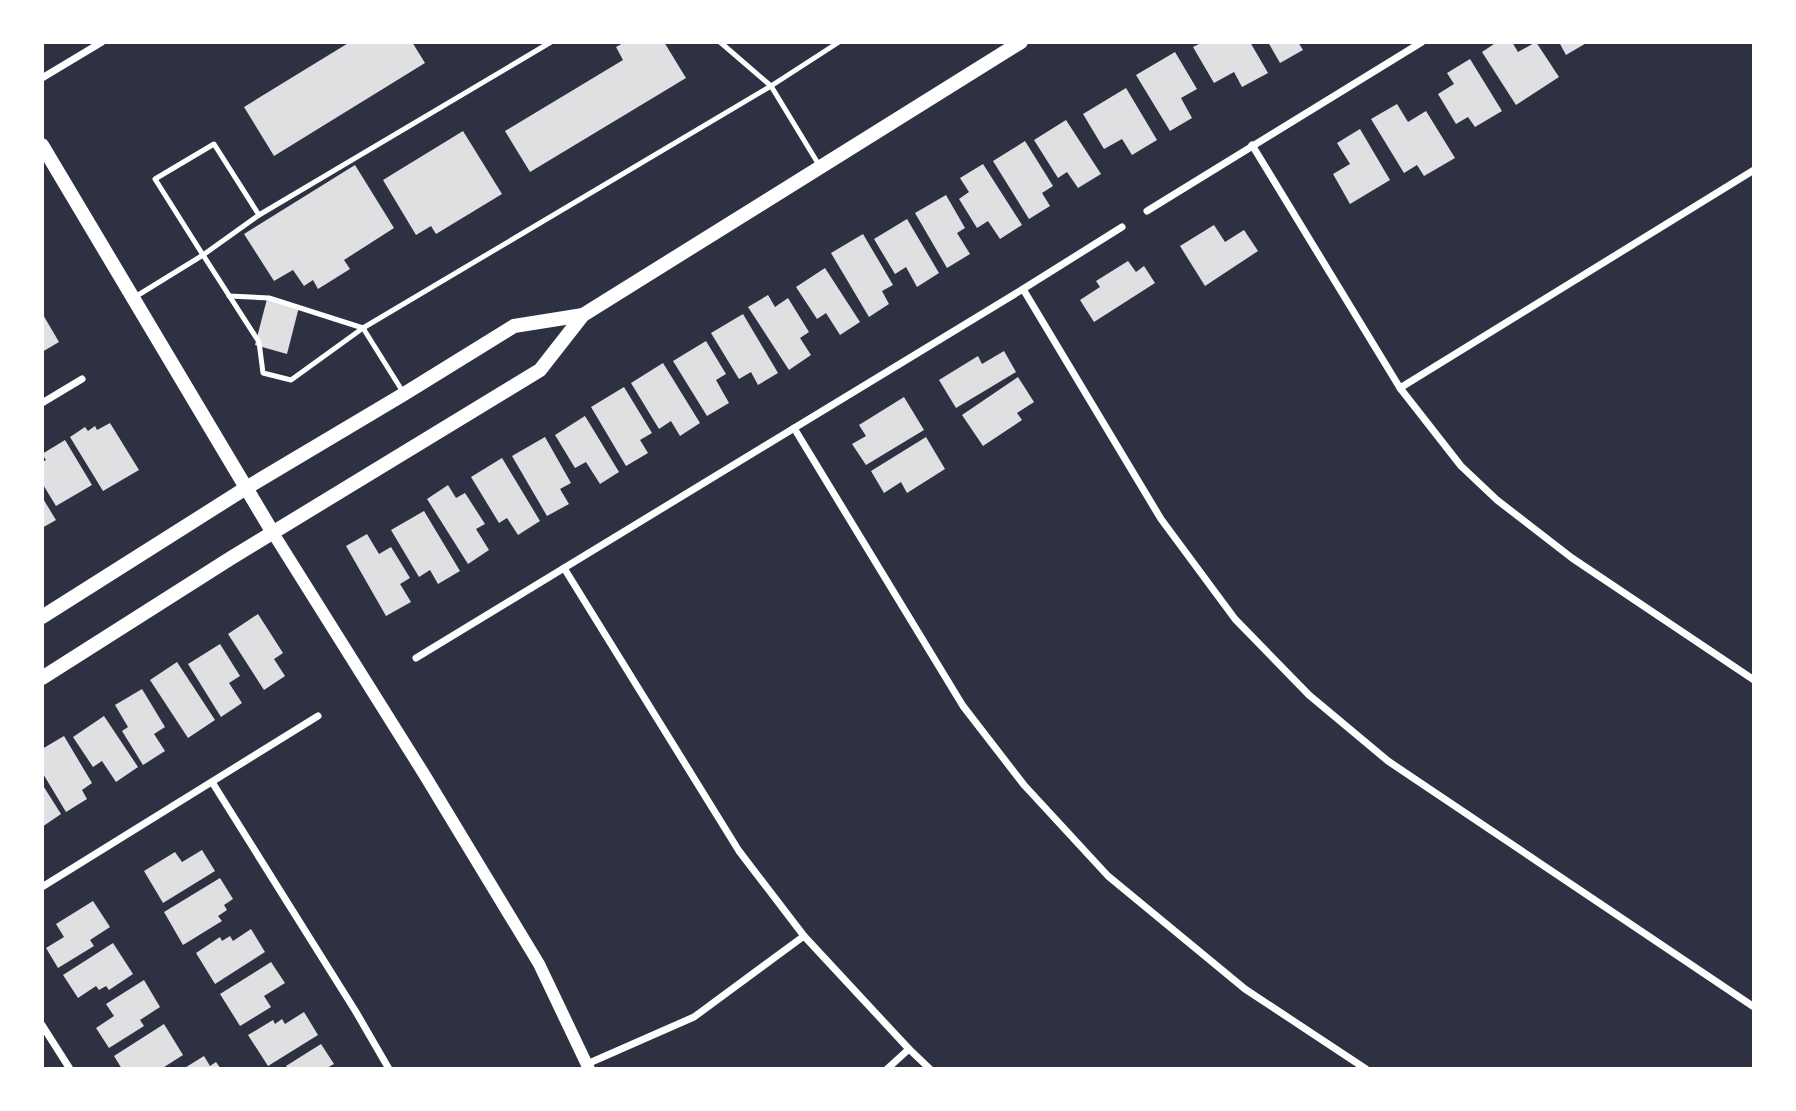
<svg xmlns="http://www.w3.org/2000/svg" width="1796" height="1111" font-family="Jost,sans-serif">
<rect width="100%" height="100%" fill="#2d3142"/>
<g fill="#e0e0e3">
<path d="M350,42H412L425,63L274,156L244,107Z"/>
<path d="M625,42H664L686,78L530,172L505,131L623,60L616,47Z"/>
<path d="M1203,42H1250L1268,73L1242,87L1234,72L1214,83L1193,47Z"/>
<path d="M1268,42H1298L1303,50L1280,63Z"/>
<path d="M1497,42H1512L1518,52L1536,42L1559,77L1516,105L1482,52Z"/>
<path d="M1559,42H1588L1566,55Z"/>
<path d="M1175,52L1197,89L1181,98L1192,118L1170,131L1136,75Z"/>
<path d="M1470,59L1502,111L1475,127L1468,117L1456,124L1438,94L1454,84L1447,73Z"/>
<path d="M1126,88L1157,140L1132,155L1122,139L1104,149L1083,114Z"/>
<path d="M1397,104L1408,122L1426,111L1455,158L1424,176L1417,165L1404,173L1371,119Z"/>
<path d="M1066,120L1101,174L1078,188L1067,172L1058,178L1034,140Z"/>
<path d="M1360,129L1390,180L1350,204L1333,174L1350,164L1337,143Z"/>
<path d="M463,131L502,194L436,234L431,226L416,235L383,180Z"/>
<path d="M1025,141L1053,186L1042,193L1050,206L1029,219L993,161Z"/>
<path d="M983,164L1022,225L1000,239L988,221L977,228L959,199L969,192L960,178Z"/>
<path d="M355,165L394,228L344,260L350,269L318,289L313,280L304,286L293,270L274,281L244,234Z"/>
<path d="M946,195L965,228L957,233L970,254L947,268L915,213Z"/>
<path d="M907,219L939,273L917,287L906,267L895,274L874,239Z"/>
<path d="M1214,225L1225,242L1244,230L1258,251L1205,286L1180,246Z"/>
<path d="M863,234L893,285L882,291L889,304L869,317L831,253Z"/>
<path d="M1128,261L1136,272L1144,266L1155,283L1094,322L1080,300L1100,287L1096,281Z"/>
<path d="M825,268L860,322L840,335L826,313L817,319L796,287Z"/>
<path d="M768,295L775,307L788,298L809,332L800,338L811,355L789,370L748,307Z"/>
<path d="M267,299L299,307L287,354L255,345Z"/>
<path d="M42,313L59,342L42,352Z"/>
<path d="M743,314L778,373L758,385L751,372L739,379L711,333Z"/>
<path d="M706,341L726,374L716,380L729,403L707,416L673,361Z"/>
<path d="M1004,351L1016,372L956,408L939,380L978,356L982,364Z"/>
<path d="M663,363L700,423L680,436L671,421L659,429L631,383Z"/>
<path d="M1018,377L1034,402L1017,413L1022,420L983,446L962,415Z"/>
<path d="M624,387L652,433L640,440L648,453L626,466L591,407Z"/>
<path d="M904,397L924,430L866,465L852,444L866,436L859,425Z"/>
<path d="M585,416L619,472L600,484L586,462L575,468L555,435Z"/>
<path d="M110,423L139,470L103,491L70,437L85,427L88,431L95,426L97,430Z"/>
<path d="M545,437L571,483L560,489L569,504L547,516L512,456Z"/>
<path d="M926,437L945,469L907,493L901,482L884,493L871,471Z"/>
<path d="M65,440L92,485L56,506L42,483V462L46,460L42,454Z"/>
<path d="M502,458L540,521L518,535L507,518L499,523L471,477Z"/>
<path d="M448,485L456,498L465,493L485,524L476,529L489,550L468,564L427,499Z"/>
<path d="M42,497L56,520L42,528Z"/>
<path d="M424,511L460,571L438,584L430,570L419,577L391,530Z"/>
<path d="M367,534L379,554L391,547L410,578L400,584L411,602L386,616L346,546Z"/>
<path d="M258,614L283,653L274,659L285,676L264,690L228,634Z"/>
<path d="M220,644L240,676L229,683L242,703L221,717L188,664Z"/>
<path d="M177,662L215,720L188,738L150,680Z"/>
<path d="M142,689L165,727L154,734L165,751L143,765L122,731L128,727L115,705Z"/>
<path d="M104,716L138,767L116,782L102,761L93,767L73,737Z"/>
<path d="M64,736L92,783L82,790L87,799L66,812L42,772V749Z"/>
<path d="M42,784L61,814L42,827Z"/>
<path d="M202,850L215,871L163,903L144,871L175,852L182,862Z"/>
<path d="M220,878L233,899L224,905L227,910L218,916L222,921L183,945L164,912Z"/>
<path d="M93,901L110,927L90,940L94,946L58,968L46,948L64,937L56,924Z"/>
<path d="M251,929L265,952L215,984L196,953L220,937L222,941L230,936L233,941Z"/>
<path d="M113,943L133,974L109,990L106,986L99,990L96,986L78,998L63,975Z"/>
<path d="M271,962L285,983L264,996L271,1007L240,1026L220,994Z"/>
<path d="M144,980L160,1007L140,1020L144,1026L109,1048L96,1028L114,1016L106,1004Z"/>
<path d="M304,1012L318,1035L268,1066L248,1035L273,1020L275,1024L282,1019L285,1024Z"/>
<path d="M164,1024L183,1055L161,1069H158L157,1067L153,1069H148L146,1067L143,1069H122L114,1056Z"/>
<path d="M321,1044L334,1064L325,1069H288L286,1066Z"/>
<path d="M204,1056L210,1066L216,1062L221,1069H183Z"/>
</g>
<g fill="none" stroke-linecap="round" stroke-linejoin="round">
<g stroke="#fff" stroke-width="5">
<path d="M720,42L771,86L839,42"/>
<path d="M259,215L203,255L259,342L263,373L291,380L363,328"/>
<path d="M229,296L269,298L363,328"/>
<path d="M135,297L203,255L155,179L214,144L259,215L551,42"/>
<path d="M403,392L363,328L771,86L819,165"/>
</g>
<g stroke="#fff" stroke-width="7">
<path d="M42,78L102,42"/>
<path d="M1252,145L1400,388L1461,466L1497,500L1572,558L1754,680"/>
<path d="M1147,211L1422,42"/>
<path d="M1023,289L1161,519L1235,619L1309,695L1388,761L1754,1007"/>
<path d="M1400,388L1754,170"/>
<path d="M42,403L82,379"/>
<path d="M794,428L963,706L1024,785L1108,876L1245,989L1366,1069"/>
<path d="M564,568L739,851L804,936L909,1049L930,1069"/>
<path d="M416,658L1023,289L1122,227"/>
<path d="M212,782L356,1012L389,1069"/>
<path d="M42,887L318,716"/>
<path d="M42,1025L70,1069"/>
<path d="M587,1064L694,1017L804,936"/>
<path d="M887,1069L909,1049"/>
</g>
<path stroke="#fff" stroke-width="12" d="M273,533L424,774L539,964L589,1069"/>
<g stroke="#fff" stroke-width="14">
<path d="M42,145L273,533"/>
<path d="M42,617L246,488L404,394L514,326L583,315"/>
<path d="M42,678L231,558L540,370L583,315L1021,42"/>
</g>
</g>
<rect width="1796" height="1111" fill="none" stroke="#ffffff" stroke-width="88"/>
</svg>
